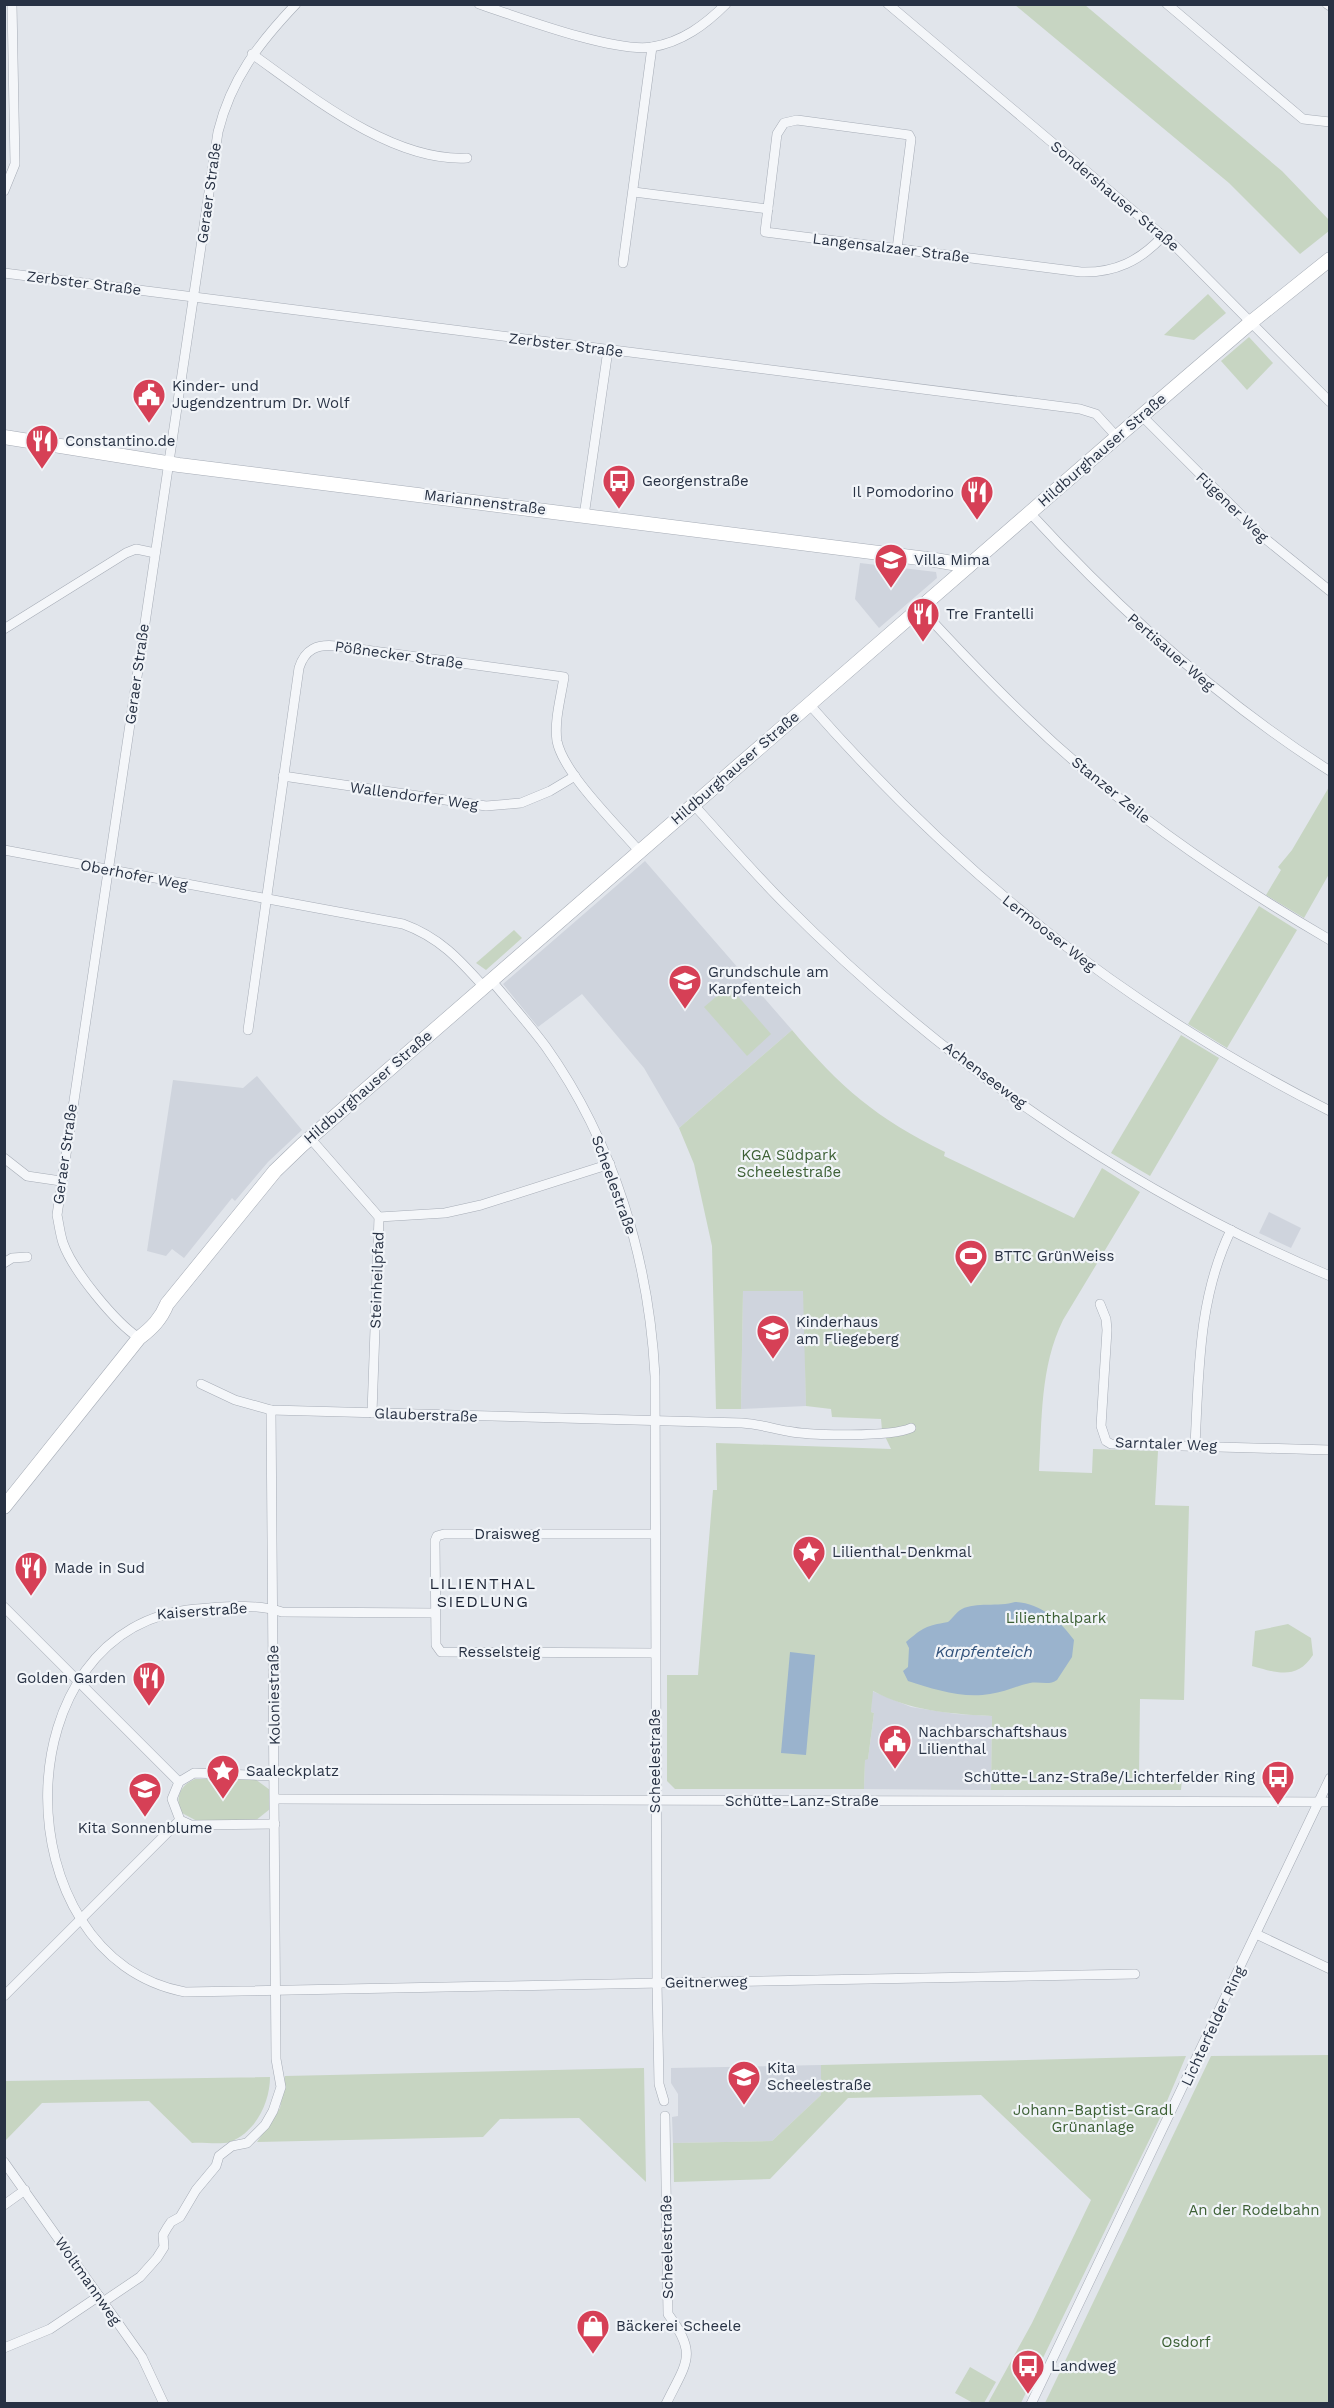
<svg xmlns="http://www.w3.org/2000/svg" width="1334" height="2408" font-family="'Work Sans',sans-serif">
<rect width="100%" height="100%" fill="#e1e5eb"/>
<g fill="#cfd4dd">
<path d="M860,563L936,572L937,578L879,628L855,599Z"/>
<path d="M645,861L792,1030L679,1128L644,1068L582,994L538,1027L503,984Z"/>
<path d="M257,1076L302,1130L268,1162L235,1201L232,1198L184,1258L172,1249L166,1256L147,1251L173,1080L243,1088Z"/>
<path d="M1269,1212L1301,1228L1291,1248L1259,1233Z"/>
<path d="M743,1291H804L806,1406L741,1409Z"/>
<path d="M872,1691L911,1707L956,1714L992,1716L991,1790L864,1789L865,1759H868L874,1713L871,1712Z"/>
<path d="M821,2065V2095L772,2141L673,2143L672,2117L678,2116V2094L671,2083V2068Z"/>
</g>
<g fill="#c7d5c2">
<path d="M1015,5H1085L1282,171L1329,220V231L1300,254L1229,183Z"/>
<path d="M1208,294L1226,313L1194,340L1164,335Z"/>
<path d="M1249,337L1273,363L1247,390L1221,361Z"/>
<path d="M1329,787V874L1304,918L1266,895L1281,870L1278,867L1292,850Z"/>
<path d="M1259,906L1297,930L1227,1048L1188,1024Z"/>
<path d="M514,930L522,938L486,970L476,963Z"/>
<path d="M729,986L771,1034L747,1056L704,1007Z"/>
<path d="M792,1030C840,1087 877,1119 945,1152L944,1156L1074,1218L1102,1168L1140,1192L1063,1320C1040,1367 1042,1420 1039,1471L1092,1473L1093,1449L1158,1451L1155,1505L1189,1506L1184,1700L1140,1699L1139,1774L1146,1775L1147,1780L1182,1779L1181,1790H991L992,1716C951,1714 910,1711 873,1691L871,1712L874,1713L868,1759L865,1760L864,1789H675L667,1781V1675H698L713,1490H717L716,1443L891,1449L882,1430L881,1419L832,1417L831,1409L806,1406L803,1291H743L741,1409H716L712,1246L694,1164L679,1128Z"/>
<path d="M1181,1035L1219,1058L1150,1176L1111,1153Z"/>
<path d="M1288,1624L1311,1638L1313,1655C1297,1680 1277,1673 1252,1666L1255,1631Z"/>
<path d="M195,1779H255L270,1790V1809L255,1821H197L182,1813C174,1798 180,1785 195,1779Z"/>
<path d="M1329,2055V2403H1045L1211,2056Z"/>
<path d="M1186,2056L1159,2120L1021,2403H988L1032,2323L1091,2200L981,2095L848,2098L770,2179L674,2182L673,2143L772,2141L821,2095V2065Z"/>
<path d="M644,2068L646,2182L579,2118L500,2119L483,2137L257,2142L280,2108L285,2076Z"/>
<path d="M270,2077C270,2102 256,2132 230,2142C220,2145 203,2142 192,2143L149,2101L42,2103L5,2141V2081Z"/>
<path d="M970,2367L996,2382L984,2403H973L955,2393Z"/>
</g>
<g fill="#9ab3cd">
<path d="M1015,1602C1041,1603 1060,1621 1074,1640L1072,1657L1057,1680C1049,1686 1039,1681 1030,1683C1016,1686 1005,1692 990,1694C963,1699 933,1689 908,1681L903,1671L908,1667L909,1648L906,1642C924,1627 925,1626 948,1622C953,1618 956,1612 962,1609C975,1602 999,1607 1015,1602Z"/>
<path d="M790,1652L815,1655L806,1755L781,1753Z"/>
</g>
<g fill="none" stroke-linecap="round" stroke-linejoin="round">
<g stroke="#a6acb6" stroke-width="10">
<g id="street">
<path d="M479,4C518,17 614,53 652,47C682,42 705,25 726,4"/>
<path d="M888,4L1176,247L1330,402"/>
<path d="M1167,4L1303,119L1330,122"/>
<path d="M1327,4L1330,6"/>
<path d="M252,54C311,96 392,162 467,158"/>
<path d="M4,191L15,164L12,4"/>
<path d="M634,192L768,209"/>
<path d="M897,249L911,139L909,135L797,120L784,123L777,134L765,232L1081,272C1115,273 1140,261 1163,236"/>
<path d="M623,263L652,47"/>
<path d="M4,273L1080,409L1096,414L1117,437"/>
<path d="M1142,416L1262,536L1330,591"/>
<path d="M1030,513C1120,611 1217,699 1330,771"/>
<path d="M584,516L608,350"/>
<path d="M920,608C955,646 991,684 1028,719C1118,806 1222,877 1330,940"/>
<path d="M4,629L126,553L136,549L155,553"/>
<path d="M809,704C961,877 1124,1007 1330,1111"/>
<path d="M283,776L486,806L521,803L550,791L575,776"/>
<path d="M693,804C723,837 753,872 785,904C940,1060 1127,1191 1330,1276"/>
<path d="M4,850L403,924C439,937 459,959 484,987"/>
<path d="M491,980C509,1002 529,1024 546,1047C614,1143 649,1259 655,1376L657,1983L659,2084L664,2101"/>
<path d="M248,1030L299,668C305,649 317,644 336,646L564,677C561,697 554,721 557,741C563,773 617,825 639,851"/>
<path d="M310,1138L379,1217L372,1413"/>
<path d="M4,1158L27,1176L61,1181"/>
<path d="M379,1217L445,1213L481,1205L610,1164"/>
<path d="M4,1263L12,1258L27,1257"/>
<path d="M1100,1304L1106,1319L1107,1330L1101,1426L1106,1441L1111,1444L1330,1450"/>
<path d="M139,1338C115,1322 73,1271 63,1243C60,1234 59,1224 57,1215L218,132C231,79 259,43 296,4"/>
<path d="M201,1384L235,1400L271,1410L742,1423C758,1424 771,1428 787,1431C811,1436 891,1437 911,1428"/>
<path d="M1195,1445C1199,1371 1198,1298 1231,1230"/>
<path d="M4,1607L179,1782"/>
<path d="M435,1613L282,1612C256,1603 224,1607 196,1609C0,1625 0,1957 185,1992L1135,1974"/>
<path d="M654,1653L441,1652L436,1645L435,1541L437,1536L444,1534H655"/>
<path d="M274,1776L194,1773L179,1782L172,1799L180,1820L191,1825L275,1824"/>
<path d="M275,1799L1330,1802"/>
<path d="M1256,1934L1330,1969"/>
<path d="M4,1996L180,1820"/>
<path d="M665,2116L668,2314C698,2355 687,2361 666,2404"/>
<path d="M4,2162L142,2357L164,2404"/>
<path d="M4,2205L25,2190"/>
<path d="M103,2302L140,2277L157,2258L164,2247L163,2235L167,2228L171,2222L180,2217L196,2190L216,2166L219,2156L232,2146L247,2143L265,2125L273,2111L281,2087L276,2059L271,1410"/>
<path d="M4,2348L50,2329L99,2296"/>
<path d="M1031,2404L1330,1778"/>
</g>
</g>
<g stroke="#a6acb6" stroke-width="15">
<g id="secondary">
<path d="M4,437L179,465L935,560L958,564L963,570"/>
<path d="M4,1507L139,1338C152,1328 161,1319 167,1304L275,1171L302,1145L1117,437L1250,323L1330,259"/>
</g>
</g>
<use href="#street" stroke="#f4f6f9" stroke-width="9"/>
<use href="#secondary" stroke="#fff" stroke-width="14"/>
</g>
<defs>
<g id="civic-pin" transform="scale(1.725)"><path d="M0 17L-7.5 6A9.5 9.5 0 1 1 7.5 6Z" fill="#d64056" stroke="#f1f4f8"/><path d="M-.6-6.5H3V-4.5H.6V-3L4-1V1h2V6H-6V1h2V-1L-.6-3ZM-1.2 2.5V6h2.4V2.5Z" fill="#fff"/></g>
<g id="restaurant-pin" transform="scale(1.725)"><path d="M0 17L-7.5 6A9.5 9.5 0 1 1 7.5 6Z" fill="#d64056" stroke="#f1f4f8"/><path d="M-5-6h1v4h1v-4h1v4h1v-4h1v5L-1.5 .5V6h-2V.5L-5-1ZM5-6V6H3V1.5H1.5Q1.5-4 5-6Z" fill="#fff"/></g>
<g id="bus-pin" transform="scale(1.725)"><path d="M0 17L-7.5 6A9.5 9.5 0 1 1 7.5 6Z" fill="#d64056" stroke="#f1f4f8"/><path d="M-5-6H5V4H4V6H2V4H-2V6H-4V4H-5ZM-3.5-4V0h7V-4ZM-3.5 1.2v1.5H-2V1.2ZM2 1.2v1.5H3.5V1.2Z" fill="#fff"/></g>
<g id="school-pin" transform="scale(1.725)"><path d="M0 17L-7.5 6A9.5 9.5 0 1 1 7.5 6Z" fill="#d64056" stroke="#f1f4f8"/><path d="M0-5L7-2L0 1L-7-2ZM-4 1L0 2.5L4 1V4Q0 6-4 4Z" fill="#fff"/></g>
<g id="stadium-pin" transform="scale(1.725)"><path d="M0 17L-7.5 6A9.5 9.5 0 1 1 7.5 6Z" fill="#d64056" stroke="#f1f4f8"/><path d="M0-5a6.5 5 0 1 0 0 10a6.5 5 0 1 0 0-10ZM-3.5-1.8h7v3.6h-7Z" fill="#fff"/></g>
<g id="sight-pin" transform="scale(1.725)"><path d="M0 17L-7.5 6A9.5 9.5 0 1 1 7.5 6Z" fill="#d64056" stroke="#f1f4f8"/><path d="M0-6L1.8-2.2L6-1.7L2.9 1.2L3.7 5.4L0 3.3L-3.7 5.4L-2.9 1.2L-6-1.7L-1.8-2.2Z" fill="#fff"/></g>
<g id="shop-pin" transform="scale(1.725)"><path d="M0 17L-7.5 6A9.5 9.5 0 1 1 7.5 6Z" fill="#d64056" stroke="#f1f4f8"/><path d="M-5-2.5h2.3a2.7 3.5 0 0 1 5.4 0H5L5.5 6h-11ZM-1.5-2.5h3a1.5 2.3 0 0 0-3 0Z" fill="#fff"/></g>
</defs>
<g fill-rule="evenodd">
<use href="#civic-pin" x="149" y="395"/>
<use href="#restaurant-pin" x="42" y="441"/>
<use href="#bus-pin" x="619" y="481"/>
<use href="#restaurant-pin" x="977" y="492"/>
<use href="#school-pin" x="891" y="560"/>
<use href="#restaurant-pin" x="923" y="614"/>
<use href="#school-pin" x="685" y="981"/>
<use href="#stadium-pin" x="971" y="1256"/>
<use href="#school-pin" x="773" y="1331"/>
<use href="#sight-pin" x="809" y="1552"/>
<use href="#restaurant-pin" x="31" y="1568"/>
<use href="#restaurant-pin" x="149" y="1678"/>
<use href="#civic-pin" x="895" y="1741"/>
<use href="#sight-pin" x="223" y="1771"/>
<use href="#bus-pin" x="1278" y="1777"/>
<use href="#school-pin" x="145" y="1789"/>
<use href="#school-pin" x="744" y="2077"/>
<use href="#shop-pin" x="593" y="2326"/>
<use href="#bus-pin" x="1028" y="2366"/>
</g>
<g text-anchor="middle" stroke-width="4.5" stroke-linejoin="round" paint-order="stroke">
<g font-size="15" fill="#283244" stroke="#f1f4f8">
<text transform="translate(209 193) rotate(-82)" y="5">Geraer Straße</text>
<text transform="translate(1115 196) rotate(40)" y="5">Sondershauser Straße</text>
<text transform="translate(891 248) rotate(7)" y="5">Langensalzaer Straße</text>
<text transform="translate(84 283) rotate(7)" y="5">Zerbster Straße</text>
<text transform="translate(566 345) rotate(7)" y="5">Zerbster Straße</text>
<text transform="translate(1102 450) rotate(-41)" y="5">Hildburghauser Straße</text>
<text transform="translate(485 502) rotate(7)" y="5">Mariannenstraße</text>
<text transform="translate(1232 507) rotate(44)" y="5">Fügener Weg</text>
<text transform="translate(1171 652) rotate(41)" y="5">Pertisauer Weg</text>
<text transform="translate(399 655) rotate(8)" y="5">Pößnecker Straße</text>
<text transform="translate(137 674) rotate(-82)" y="5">Geraer Straße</text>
<text transform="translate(735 768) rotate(-41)" y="5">Hildburghauser Straße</text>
<text transform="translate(1111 790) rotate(39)" y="5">Stanzer Zeile</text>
<text transform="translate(414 796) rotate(8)" y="5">Wallendorfer Weg</text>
<text transform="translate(134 875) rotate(11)" y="5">Oberhofer Weg</text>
<text transform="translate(1049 933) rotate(38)" y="5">Lermooser Weg</text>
<text transform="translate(985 1075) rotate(37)" y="5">Achenseeweg</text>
<text transform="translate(368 1087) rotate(-41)" y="5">Hildburghauser Straße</text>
<text transform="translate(65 1154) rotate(-82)" y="5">Geraer Straße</text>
<text transform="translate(614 1185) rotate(70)" y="5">Scheelestraße</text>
<text transform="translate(377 1280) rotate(-88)" y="5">Steinheilpfad</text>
<text transform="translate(426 1415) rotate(2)" y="5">Glauberstraße</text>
<text transform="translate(1166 1444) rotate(2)" y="5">Sarntaler Weg</text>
<text x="507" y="1539">Draisweg</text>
<text transform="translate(202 1611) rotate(-4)" y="5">Kaiserstraße</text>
<text x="499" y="1657">Resselsteig</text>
<text transform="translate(274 1695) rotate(-91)" y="5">Koloniestraße</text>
<text transform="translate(655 1761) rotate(-90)" y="5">Scheelestraße</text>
<text x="802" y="1806">Schütte-Lanz-Straße</text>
<text transform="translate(706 1982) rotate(-1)" y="5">Geitnerweg</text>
<text transform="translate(1213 2026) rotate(-65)" y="5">Lichterfelder Ring</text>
<text transform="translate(667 2247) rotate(-91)" y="5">Scheelestraße</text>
<text transform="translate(88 2281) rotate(55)" y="5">Woltmannweg</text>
</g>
<g font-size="15" fill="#283244" stroke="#f1f4f8" text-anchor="start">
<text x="172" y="391">Kinder- und<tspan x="172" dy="17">Jugendzentrum Dr. Wolf</tspan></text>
<text x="65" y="446">Constantino.de</text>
<text x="642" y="486">Georgenstraße</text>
<text x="954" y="497" text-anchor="end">Il Pomodorino</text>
<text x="914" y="565">Villa Mima</text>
<text x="946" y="619">Tre Frantelli</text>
<text x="708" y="977">Grundschule am<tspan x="708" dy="17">Karpfenteich</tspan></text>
<text x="994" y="1261">BTTC GrünWeiss</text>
<text x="796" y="1327">Kinderhaus<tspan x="796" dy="17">am Fliegeberg</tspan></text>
<text x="832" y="1557">Lilienthal-Denkmal</text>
<text x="54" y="1573">Made in Sud</text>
<text x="126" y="1683" text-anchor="end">Golden Garden</text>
<text x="918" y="1737">Nachbarschaftshaus<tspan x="918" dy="17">Lilienthal</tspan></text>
<text x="246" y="1776">Saaleckplatz</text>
<text x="1255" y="1782" text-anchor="end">Schütte-Lanz-Straße/Lichterfelder Ring</text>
<text x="145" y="1833" text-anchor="middle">Kita Sonnenblume</text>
<text x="767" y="2073">Kita<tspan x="767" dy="17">Scheelestraße</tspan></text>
<text x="616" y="2331">Bäckerei Scheele</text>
<text x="1051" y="2371">Landweg</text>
</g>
<g font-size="15" fill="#3d6035" stroke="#f1f4f8">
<text x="789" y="1160">KGA Südpark<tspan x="789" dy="17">Scheelestraße</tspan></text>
<text x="1056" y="1623">Lilienthalpark</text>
<text x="1093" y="2115">Johann-Baptist-Gradl<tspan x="1093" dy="17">Grünanlage</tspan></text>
<text x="1254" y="2215">An der Rodelbahn</text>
<text x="1186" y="2347">Osdorf</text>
</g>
<g font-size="16" letter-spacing="1.5" fill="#1b2334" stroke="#f1f4f8">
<text x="483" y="1589">LILIENTHAL<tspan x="483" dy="18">SIEDLUNG</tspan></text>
</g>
<g font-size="16" font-style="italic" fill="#30517a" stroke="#f1f4f8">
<text x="984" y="1657">Karpfenteich</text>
</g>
</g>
<rect width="1334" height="2408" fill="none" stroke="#283244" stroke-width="12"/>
</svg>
